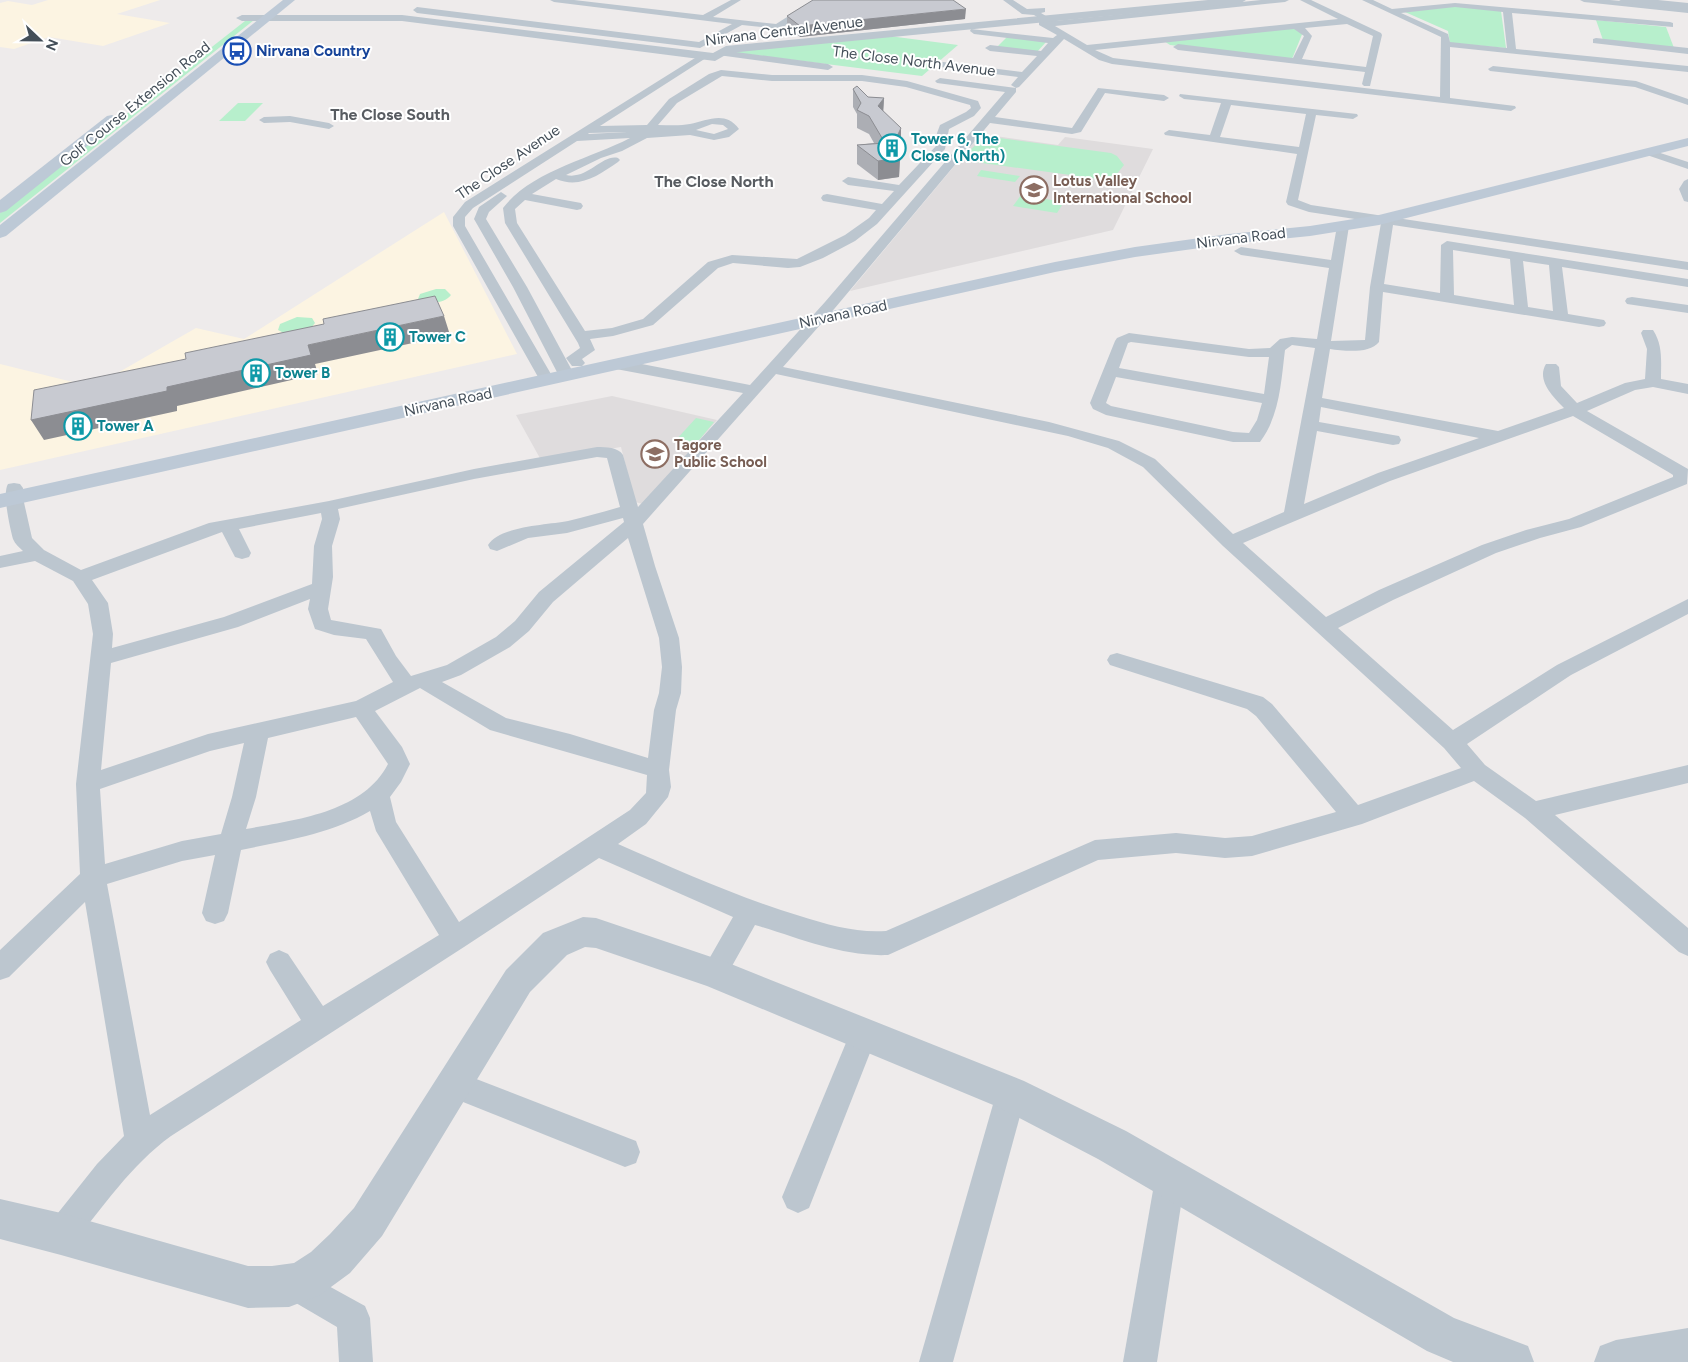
<svg xmlns="http://www.w3.org/2000/svg" width="1688" height="1362" font-family="Figtree,sans-serif">
<rect width="100%" height="100%" fill="#eeebeb"/>
<g fill="#fcf4e2">
<path d="M48,0H160L117,14L170,23L103,46L49,37L14,49L0,47V3L8,1L32,5Z"/>
<path d="M444,212L517,354L0,470V364L93,387L196,328L244,339Z"/>
</g>
<g fill="#dfdcdd">
<path d="M981,134L1058,145L1065,137L1153,149L1113,230L850,291Z"/>
<path d="M612,396L717,420L643,504L635,502L621,447L541,460L516,415Z"/>
</g>
<g fill="#b7efcc">
<path d="M1457,6L1501,11L1506,48L1450,43L1448,31L1405,12Z"/>
<path d="M254,20L0,223V213L245,21Z"/>
<path d="M1596,20L1666,27L1674,48L1603,40Z"/>
<path d="M1293,27L1303,32L1292,59L1170,45L1164,41Z"/>
<path d="M889,36L958,45L922,76L730,52Z"/>
<path d="M1008,36L1047,41L1037,52L997,47Z"/>
<path d="M238,103H263L245,121H219Z"/>
<path d="M992,137L1111,153L1117,156L1124,165L1116,175L1099,179L975,162L971,157L970,150L978,143Z"/>
<path d="M981,170L1020,176L1015,182L977,176Z"/>
<path d="M1021,195L1064,202L1057,213L1013,206Z"/>
<path d="M436,289H445L451,295C443,305 431,302 419,301L418,299L420,294Z"/>
<path d="M297,317L312,318L315,323L311,328L284,333L278,330L280,324Z"/>
<path d="M696,418L714,422L695,445L675,441Z"/>
</g>
<g fill="none" stroke-linecap="round" stroke-linejoin="round">
<g fill="#bcc6cf" fill-rule="evenodd">
<path d="M550,0H574L703,15L731,0H741L713,17L776,24L814,0H824L780,29L742,25L700,48L417,13L413,10L417,7L699,42L732,24L554,2Z"/>
<path d="M1003,0H1013L1027,9L1045,8V12L1041,13L1054,21L1261,0H1289L1285,2L1055,26L1087,45L1338,19L1300,0H1311L1381,33L1382,35L1370,86H1364L1362,84L1365,72L1178,50L1173,47L1178,44L1293,58L1304,36L1294,29L1095,50L1113,58L1440,97L1441,37L1362,0H1373L1392,9L1455,3L1670,22L1673,23V27L1512,13L1516,49L1688,66V72L1450,47V98L1515,106L1516,108L1511,111L1112,64L1099,60L1064,39L1019,87L1016,88L1011,85L1018,77L940,67V63L943,62L1022,72L1037,56L990,51L985,48L990,45L1041,51L1048,43L974,34L970,31L971,29L1053,38L1057,35L1039,25V21L1042,20L1034,15L1022,14ZM1455,7L1503,12L1507,48L1450,42L1448,34L1401,13ZM1347,24L1373,36L1366,67L1302,59L1312,36L1305,28Z"/>
<path d="M1580,0H1610L1688,7V13L1584,2Z"/>
<path d="M1596,38L1688,48V54L1593,43V39Z"/>
<path d="M721,50L828,64L833,67L828,70L718,55L716,53Z"/>
<path d="M703,53L706,54V58L600,126L647,125L669,99L709,74L721,70L772,75H862L907,81L978,101L981,108L974,116L949,129L945,149L877,224L855,241L823,258L800,267L788,268L733,263L718,268L653,325L613,336L590,339L595,350L582,359L585,363L582,366H572L566,358L580,348L578,343L505,223L503,208C531,171 590,159 630,138L577,141L473,208L465,217V226L555,381L552,384H542L453,226V217L465,202ZM722,76L772,81H862L906,87L970,105L971,108L966,112L940,125L937,133L936,146L899,185L848,177L842,181L848,185L894,191L882,204L827,194L823,195L821,198L823,201L876,210L869,218L845,235L797,259L732,255L708,262L643,319L612,328L585,331L517,223L515,209L525,200L577,210L581,209L583,206L581,203L532,194L556,179C580,189 599,175 618,162L620,160L618,158C602,154 588,180 566,175L601,158L622,151L647,138L690,135L714,140L729,137L739,129C725,110 707,121 690,124C680,126 668,125 658,125L677,103ZM712,124L723,125L728,129L714,134L696,130ZM627,132L588,134L589,133Z"/>
<path d="M1493,66L1636,81L1688,99V105L1635,87L1490,71L1488,69Z"/>
<path d="M940,78L1016,88V92L995,117L1072,128L1098,88L1164,95L1169,98L1164,101L1105,93L1081,132L1072,134L990,123L835,308L783,367L1049,422L1119,441L1155,459L1233,534L1284,512L1315,348L1292,345L1285,350C1281,382 1280,415 1260,442H1233L1106,415L1093,409L1090,403L1115,341L1117,338L1129,333L1249,349L1270,348L1280,339L1292,337L1317,339L1329,268L1241,255L1234,251L1241,247L1331,260L1337,226L1343,222L1349,226L1331,341L1365,340L1370,287L1381,223L1309,212L1288,205L1286,202L1297,154L1165,135L1164,133L1169,130L1210,135L1221,103L1184,99L1179,96L1180,94L1357,114L1358,116L1353,119L1316,115L1298,200L1311,205L1688,262V270L1393,225L1384,284L1440,293L1441,245L1447,241L1688,279V287L1562,267L1568,314L1604,320L1606,323L1604,326L1599,327L1383,292L1379,342C1370,354 1344,351 1330,349L1322,398L1498,431L1564,408C1553,397 1536,380 1546,364H1556L1559,367L1561,386L1577,403L1625,383L1645,379L1647,349L1641,333L1643,330H1653C1663,345 1661,361 1661,379L1688,384V394L1653,387L1635,390L1587,411L1688,469L1687,484L1581,527L1540,538L1496,553L1393,600L1338,628L1453,730L1557,665L1688,599V614L1571,675L1467,744L1485,765L1536,801L1688,765V783L1555,815L1688,928V956L1679,952L1525,818L1474,781L1362,824L1252,856L1225,858L1176,853L1098,860L888,955C842,957 799,938 755,925L723,982L714,985L705,982L701,973L733,917L599,858L464,947L171,1136C131,1165 103,1207 72,1245L61,1250L50,1245L45,1234L50,1223L97,1164L124,1136L85,902L9,977L0,980V950L80,874L76,784L93,634L88,604L73,581L35,561L0,568V556L23,551C19,547 15,544 13,539C10,528 2,493 8,484L14,483L20,484L23,488V498L32,538L44,550L81,570L209,523L329,501L474,469L597,447C606,447 618,447 623,455L638,507L743,393L616,369L611,367L608,364L611,361L616,359L750,385L825,302L1005,92L937,83L935,81ZM1231,105L1306,114L1299,147L1220,137ZM1453,250L1510,259L1514,305L1454,295ZM1523,261L1549,265L1553,311L1528,307ZM1131,342L1249,357H1269L1264,394L1119,368L1128,343ZM776,374L1068,436L1108,448L1143,467L1223,546L1444,748L1461,768L1358,805L1272,704L1263,697L1117,653L1110,655L1107,660L1110,665L1247,709L1256,716L1336,812L1252,836L1225,838L1176,833L1095,840L886,931C856,933 829,925 800,916C737,897 678,870 618,844L646,824L668,797L671,787L669,770L676,710L681,693L682,667L679,638L655,566L643,524ZM1116,377L1262,403L1257,420L1249,433L1233,432L1111,406L1106,403ZM1321,407L1479,438L1378,473L1304,504L1317,431L1393,445L1399,444L1401,440L1399,436L1393,435L1319,422ZM1573,416L1670,473L1673,475V477L1569,519L1526,530L1482,545L1379,590L1326,617L1243,543L1390,481ZM597,457L607,458L620,507C603,512 585,517 568,521C547,525 500,526 488,545L490,549L497,551L528,538L567,533L623,518L624,522L539,592L515,621L496,637L447,665L411,676L396,656L381,629L331,620L328,609L333,577L332,546L340,519L338,509L474,479ZM321,513L322,519L314,546L312,584L224,617L112,648L113,634L108,603L92,580L222,532L235,557L242,559L249,557L251,553L239,529ZM628,538L659,638L662,667L659,693L654,710L648,758L570,734L506,718L442,682L461,675L510,647L529,631L553,602ZM310,599L308,609L315,629L334,635L366,639L393,682L356,701L208,734L101,770L111,663L238,627ZM420,688L490,730L647,775L646,793L630,810L459,922L396,822L390,797L401,782L410,764L402,747L375,711ZM356,717L388,764C363,813 294,820 246,829L256,797L268,738ZM244,743L232,797L221,834L182,841L105,864L100,789L210,751ZM370,811L376,831L439,935L323,1006L288,954L279,950L270,954L266,962L270,970L301,1020L150,1115L107,884L182,861L215,855L202,913L206,921L215,924L224,921L228,913L241,850C284,841 331,834 370,811Z"/>
<path d="M290,116L329,123L334,126L329,129L290,122L264,123L259,120L264,117Z"/>
<path d="M1648,149L1688,162V169L1644,154L1642,152Z"/>
<path d="M1688,179V202L1684,201L1679,189L1684,181Z"/>
<path d="M501,192L507,196L489,212L486,219L527,287L575,376L572,379H562L559,376L513,287L474,219L479,207Z"/>
<path d="M1632,297L1688,305V313L1627,304L1625,301L1627,298Z"/>
<path d="M863,1022L873,1026L877,1035L809,1208L798,1213L787,1208L782,1197L853,1026Z"/>
<path d="M453,1070L636,1141L640,1152L636,1163L625,1167L443,1094L439,1084L443,1074Z"/>
<path d="M1011,1080L1021,1084L1026,1094L953,1362H919L996,1094L1001,1084Z"/>
<path d="M1170,1164L1181,1168L1185,1179L1157,1362H1123L1155,1179L1159,1168Z"/>
<path d="M296,1268L365,1306L370,1318L373,1362H339L337,1327L284,1296L280,1284L284,1272Z"/>
</g>
<g fill="#bcc6cf" fill-rule="evenodd">
<path d="M1208,0H1246L1241,3L729,53L715,61L402,21H242L236,18L242,15H402L713,53L726,46Z"/>
<path d="M1619,0H1658L1688,3V9L1624,3Z"/>
<path d="M583,917L596,918L726,962L1024,1081L1126,1131L1454,1318L1528,1346L1534,1362H1453L1427,1351L1098,1159L998,1107L707,986L596,948L585,947L567,955L530,992L382,1236L350,1273L320,1295L289,1307L248,1308L61,1255L0,1239V1199L61,1213L248,1266H272L294,1263L311,1252L330,1234L354,1208L506,970L543,933Z"/>
<path d="M1688,1328V1362H1594L1600,1346L1616,1340Z"/>
</g>
<g fill="#bdc9d6" fill-rule="evenodd">
<path d="M283,0H295L6,236L0,238V225Z"/>
<path d="M112,115L119,119L117,122L6,211L0,213V200L107,116Z"/>
<path d="M1688,138V146L1379,225L1310,236L1229,244L1135,257L1055,272L0,508V494L1055,262L1135,247L1229,234L1310,226L1379,215Z"/>
</g>
</g>
<g fill="#acaeb4">
<path d="M787,16L965,19L800,37L787,27Z"/>
<path d="M853,89L868,97L884,98L883,111L901,146L896,155L900,158L899,177L878,180L857,164V145L874,143L869,134L857,128V114L853,107Z"/>
</g>
<g fill="#8c8d92">
<path d="M966,9L965,19L800,37V26Z"/>
<path d="M884,98L883,116L878,106Z"/>
<path d="M901,128V146L895,159L900,158L899,177L878,180V161L891,149Z"/>
<path d="M444,316L450,335L315,364L318,374L177,406V411L44,440L31,420L308,345Z"/>
</g>
<g fill="#c8cad1" stroke="#8c8d92">
<path d="M813,0H953L966,9L800,26L787,16Z"/>
<path d="M857,86L868,97L884,98L878,106L901,128L891,149L900,158L878,161L857,145L885,143L869,116L857,110L861,103L853,89Z"/>
<path d="M435,296L444,316L308,345L311,355L167,387V391L31,420L34,390L186,359L185,353L324,324L323,319Z"/>
</g>
<defs>
<g id="bus-ring" transform="scale(1.4375)"><circle r="9.5" fill="#fff" stroke="#1a4fb4" stroke-width="1.5"/><path d="M-5-6H5V4H4V6H2V4H-2V6H-4V4H-5ZM-3.5-4V0h7V-4ZM-3.5 1.2v1.5H-2V1.2ZM2 1.2v1.5H3.5V1.2Z" fill="#1a4fb4"/></g>
<g id="building-ring" transform="scale(1.4375)"><circle r="9.5" fill="#fff" stroke="#0f9aa8" stroke-width="1.5"/><path d="M-4-6H4V6H1V3H-1V6H-4ZM-2.5-4.3h1.7v1.8h-1.7ZM.8-4.3h1.7v1.8H.8ZM-2.5-1h1.7V.8h-1.7ZM.8-1h1.7V.8H.8Z" fill="#0f9aa8"/></g>
<g id="school-ring" transform="scale(1.4375)"><circle r="9.5" fill="#fff" stroke="#8d6e63" stroke-width="1.5"/><path d="M0-5L7-2L0 1L-7-2ZM-4 1L0 2.5L4 1V4Q0 6-4 4Z" fill="#8d6e63"/></g>
</defs>
<g fill-rule="evenodd">
<use href="#bus-ring" x="237" y="51"/>
<use href="#building-ring" x="892" y="148"/>
<use href="#school-ring" x="1034" y="190"/>
<use href="#building-ring" x="390" y="337"/>
<use href="#building-ring" x="256" y="373"/>
<use href="#building-ring" x="78" y="426"/>
<use href="#school-ring" x="655" y="454"/>
</g>
<g text-anchor="middle" stroke-width="4" stroke-linejoin="round" paint-order="stroke">
<g font-size="15" fill="#444f59" stroke="#fff">
<text transform="translate(784 31) rotate(-7)" y="5">Nirvana Central Avenue</text>
<text transform="translate(914 61) rotate(7)" y="5">The Close North Avenue</text>
<text transform="translate(135 104) rotate(-39)" y="5">Golf Course Extension Road</text>
<text transform="translate(508 162) rotate(-34)" y="5">The Close Avenue</text>
<text transform="translate(1241 238) rotate(-7)" y="5">Nirvana Road</text>
<text transform="translate(843 314) rotate(-12)" y="5">Nirvana Road</text>
<text transform="translate(448 402) rotate(-12)" y="5">Nirvana Road</text>
</g>
<g font-size="15" font-weight="bold" fill="#164399" stroke="#fff" text-anchor="start">
<text x="256" y="56">Nirvana Country</text>
</g>
<g font-size="15" font-weight="bold" fill="#0d838f" stroke="#fff" text-anchor="start">
<text x="911" y="144">Tower 6, The<tspan x="911" dy="17">Close (North)</tspan></text>
<text x="409" y="342">Tower C</text>
<text x="275" y="378">Tower B</text>
<text x="97" y="431">Tower A</text>
</g>
<g font-size="15" font-weight="bold" fill="#785e54" stroke="#fff" text-anchor="start">
<text x="1053" y="186">Lotus Valley<tspan x="1053" dy="17">International School</tspan></text>
<text x="674" y="450">Tagore<tspan x="674" dy="17">Public School</tspan></text>
</g>
<g font-size="16" font-weight="bold" fill="#585c61" stroke="#fff">
<text x="390" y="120">The Close South</text>
<text x="714" y="187">The Close North</text>
</g>
</g>
<g transform="translate(40 40) rotate(112)" stroke="#ffffff" stroke-width="4" paint-order="stroke">
<path d="M0-4L9 19L0 12L-9 19Z" fill="#444f59"/>
<text y="-8" font-size="14" font-weight="bold" text-anchor="middle" fill="#444f59">N</text>
</g>
</svg>
